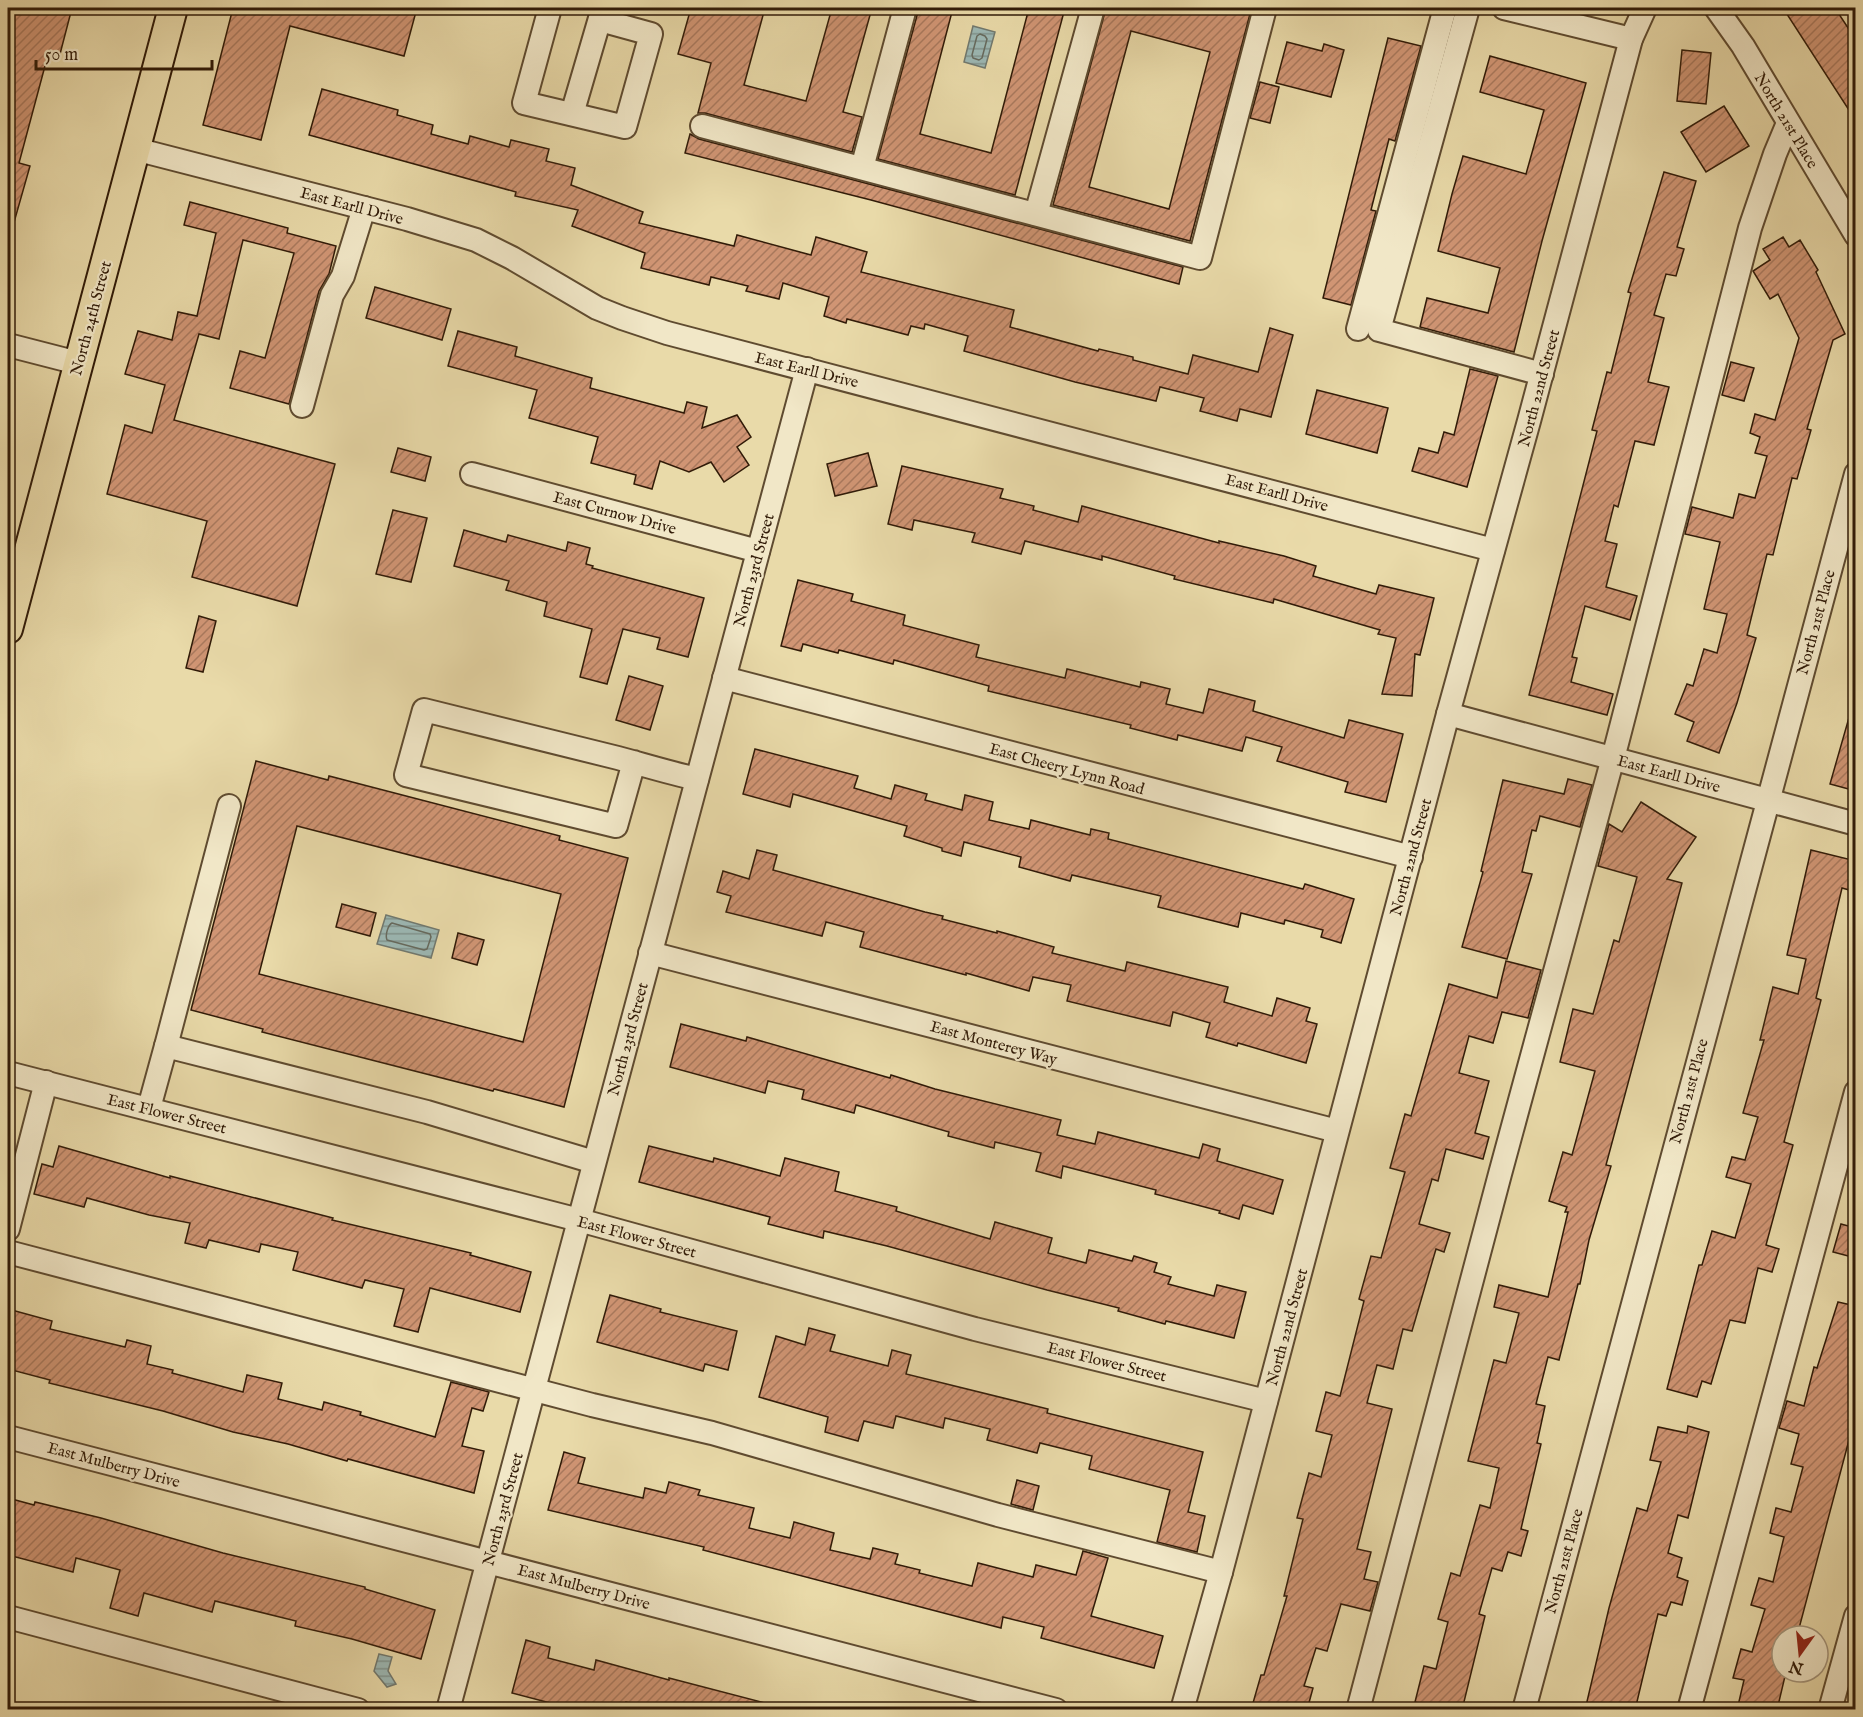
<svg xmlns="http://www.w3.org/2000/svg" width="1863" height="1717" font-family="'IM FELL English',serif">
<defs>
<pattern id="water-rules" width="6" height="5" patternUnits="userSpaceOnUse" patternTransform="scale(1.5)"><rect width="6" height="5" fill="#9cb8b4"/><path d="M0 2.5h6" fill="none" stroke="#809590"/></pattern>
<pattern id="building-hatch" width="6" height="6" patternUnits="userSpaceOnUse" patternTransform="scale(1.5)"><rect width="6" height="6" fill="#d09574"/><path d="M-1 1l2-2M0 6l6-6M5 7l2-2" fill="none" stroke="#a9795d"/></pattern>
</defs>
<rect width="100%" height="100%" fill="#e9daa9"/>
<filter id="stains"><feTurbulence type="fractalNoise" baseFrequency=".00333" numOctaves="4"/><feColorMatrix values="0 0 0 0 .2 0 0 0 0 .09 0 0 0 0 .02 0 0 0 .5 -.17"/></filter>
<radialGradient id="worn" r=".72"><stop offset=".6" stop-color="#630" stop-opacity="0"/><stop offset="1" stop-color="#630" stop-opacity=".3"/></radialGradient>
<g fill="url(#water-rules)" stroke="#71796f" stroke-width="1.5">
<path d="M973,26L995,32L985,68L964,62Z"/>
<path d="M386,915L439,930L431,958L377,944Z"/>
<path d="M379,1654L392,1657L388,1671L396,1684L387,1687L374,1671Z"/>
</g>
<g fill="none" stroke-linecap="round" stroke-linejoin="round">
<g stroke="#666a5e" stroke-width="1.5">
<path d="M980,34L985,36L987,39L982,58L979,60L973,58L972,55L977,36Z"/>
<path d="M392,923L430,934L431,937L427,949L424,950L387,940C385,935 388,925 392,923Z"/>
</g>
</g>
<g fill="url(#building-hatch)" stroke="#311b08" stroke-width="1.5" fill-rule="evenodd">
<path d="M8,8H72L60,54L49,51L19,163L30,166L13,226L8,225Z"/>
<path d="M233,8H364L382,12L383,8H417L404,56L290,26L261,140L203,125Z"/>
<path d="M691,8H765L744,85L806,101L832,8H872L843,112L862,117L852,152L705,113H698L711,63L678,54Z"/>
<path d="M919,8H953L920,134L991,153L1029,8H1065L1015,195L878,159Z"/>
<path d="M1106,8H1228L1250,14L1190,241L1053,205ZM1131,31L1210,52L1169,209L1089,187Z"/>
<path d="M1783,8H1835L1856,40V121Z"/>
<path d="M1388,38L1421,46L1395,141L1389,139L1371,210L1376,211L1351,305L1323,298Z"/>
<path d="M1287,42L1322,51L1324,44L1344,50L1331,97L1276,83Z"/>
<path d="M1682,50L1711,53L1706,104L1677,101Z"/>
<path d="M1490,56L1586,83L1542,241L1514,352L1420,327L1427,298L1488,313L1500,268L1438,251L1452,194L1463,156L1526,174L1544,110L1480,92Z"/>
<path d="M1260,82L1279,87L1270,123L1250,118Z"/>
<path d="M322,89L398,110L397,115L433,125L431,134L468,144L470,136L509,147L511,140L549,149L546,161L575,168L571,185L643,212L639,223L734,246L737,235L811,255L816,237L867,252L861,272L1014,310L1010,327L1098,351L1099,349L1133,357V360L1188,374L1193,355L1258,372L1270,328L1293,335L1271,417L1240,409L1237,421L1200,411L1204,398L1160,387L1156,401L1075,382L964,351L968,336L925,324L924,329L911,326L908,335L847,319L846,323L824,316L829,297L783,283L779,299L746,291L748,286L711,277L709,285L641,268L645,253L572,226L578,210L515,196L516,192L309,135Z"/>
<path d="M1724,106L1749,146L1706,172L1681,132Z"/>
<path d="M690,134L699,139L1183,267L1179,284L871,200L685,153Z"/>
<path d="M1664,172L1696,181L1677,247L1684,249L1676,276L1666,274L1654,315L1664,318L1648,382L1669,387L1654,445L1635,441L1618,507L1614,505L1605,541L1617,544L1606,587L1637,596L1630,620L1585,606L1572,657L1577,658L1571,682L1613,694L1607,715L1529,695L1597,431L1592,430L1607,372L1611,373L1631,293L1628,292Z"/>
<path d="M190,202L288,228L287,233L336,246L329,274L319,291L289,404L230,388L240,351L265,358L294,253L243,240L219,339L199,334L174,420L335,464L297,606L192,577L207,521L107,494L125,425L152,433L165,385L125,374L138,331L172,340L178,312L197,316L216,233L184,225Z"/>
<path d="M1783,237L1789,247L1800,240L1818,270L1816,272L1845,334L1833,340L1807,429L1811,430L1797,479L1792,478L1773,555L1767,554L1747,635L1756,638L1737,703L1719,753L1687,741L1694,722L1675,714L1687,684L1693,686L1704,649L1717,653L1727,614L1704,609L1720,542L1685,534L1692,507L1733,518L1739,494L1755,498L1767,456L1755,453L1760,437L1750,433L1755,414L1775,420L1799,338L1778,294L1770,299L1753,271L1770,260L1763,249Z"/>
<path d="M375,287L451,309L442,340L366,318Z"/>
<path d="M458,331L517,347L515,356L592,378L590,388L684,413L687,402L707,407L702,428L737,415L751,437L737,447L749,465L724,482L711,462L689,472L660,461L652,489L634,484L636,475L591,463L598,437L529,418L537,390L448,366Z"/>
<path d="M1731,362L1754,368L1744,401L1722,395Z"/>
<path d="M1470,369L1498,376L1467,487L1412,471L1419,448L1438,453L1444,432L1454,435Z"/>
<path d="M1317,390L1388,408L1377,453L1306,434Z"/>
<path d="M398,448L431,457L425,481L391,472Z"/>
<path d="M868,453L877,486L835,496L827,464Z"/>
<path d="M902,466L1003,489L1000,498L1034,506L1033,510L1078,522L1082,506L1219,543V541L1284,556L1316,566L1313,576L1376,594L1379,585L1434,598L1420,655L1415,654L1412,696L1382,694L1396,638L1378,634L1380,630L1274,599L1273,603L1174,579L1175,576L1102,556V560L1025,541L1021,554L972,542L975,533L914,520L912,530L888,524Z"/>
<path d="M393,510L427,518L411,582L376,574Z"/>
<path d="M464,530L506,542L508,535L566,551L568,542L590,548L586,564L593,566L592,568L704,598L688,657L657,649L660,638L623,629L607,684L580,677L592,629L544,616L547,602L506,590L509,581L454,566Z"/>
<path d="M798,580L853,594L851,601L905,615L903,625L979,645L976,657L1065,678L1067,669L1140,687L1141,682L1170,689L1166,704L1203,713L1209,689L1255,701L1253,711L1344,738L1349,720L1403,734L1386,802L1345,792L1348,782L1277,761L1282,747L1246,737L1242,751L1178,735L1177,740L1130,728L1131,725L988,691L989,686L894,660L893,664L839,650L838,653L803,644L801,651L781,646Z"/>
<path d="M199,616L216,621L203,672L186,668Z"/>
<path d="M629,676L663,686L650,730L616,720Z"/>
<path d="M1850,714L1856,715V791L1830,784Z"/>
<path d="M755,749L858,776L854,788L891,799L895,785L927,794L925,800L962,810L965,795L993,802L989,820L1029,829L1031,820L1090,835L1091,829L1109,833L1108,839L1303,889L1305,884L1354,899L1341,943L1321,937L1323,930L1285,920L1284,924L1241,913L1238,927L1158,907L1161,896L1072,875L1070,881L1019,867L1021,857L964,842L961,856L942,851V848L904,836L907,826L793,794L790,807L743,794Z"/>
<path d="M256,761L328,780L329,776L560,836L559,840L628,858L564,1107L494,1089L493,1091L262,1032L263,1029L191,1010ZM297,826L561,894L523,1042L259,974Z"/>
<path d="M1568,779L1592,785L1580,827L1540,816L1536,831L1532,830L1522,872L1532,874L1507,959L1462,947L1483,872L1481,871L1503,780L1564,794Z"/>
<path d="M1641,802L1696,837L1667,879L1682,883L1606,1165L1611,1166L1589,1240L1580,1284H1578L1559,1360L1548,1357L1536,1404L1545,1406L1537,1443L1541,1444L1521,1529L1528,1531L1521,1556L1508,1552L1502,1571L1492,1568L1479,1614L1485,1616L1462,1710H1444L1415,1702L1424,1666L1436,1669L1448,1622L1438,1619L1451,1573L1460,1576L1480,1505L1490,1508L1499,1468L1468,1461L1494,1360L1506,1363L1519,1313L1494,1307L1499,1285L1548,1297L1568,1212H1565L1567,1207L1549,1201L1563,1152L1572,1155L1595,1071L1560,1062L1573,1009L1593,1014L1614,940L1619,942L1637,877L1598,866L1609,824L1622,832Z"/>
<path d="M757,850L777,855L773,870L925,912L943,916L942,919L997,933V931L1054,947L1052,953L1125,971L1127,962L1228,987L1224,1002L1272,1016L1277,998L1310,1008L1306,1021L1317,1024L1306,1063L1238,1043L1237,1046L1206,1037L1210,1023L1173,1012L1170,1026L1067,1001L1071,985L1033,977L1029,991L966,973V975L860,947L864,932L826,922L822,936L726,912L731,896L717,892L723,871L749,879Z"/>
<path d="M1811,850L1856,861V892L1842,888L1816,998L1821,1000L1784,1142L1793,1145L1766,1245L1779,1249L1772,1272L1758,1268L1745,1323L1730,1320L1711,1384L1702,1381L1697,1397L1667,1389L1699,1265H1702L1712,1231L1735,1238L1751,1184L1726,1177L1732,1157L1745,1160L1758,1117L1743,1113L1764,1040H1760L1773,987L1798,994L1806,959L1787,955Z"/>
<path d="M342,904L376,913L370,936L336,927Z"/>
<path d="M458,933L484,940L477,965L452,958Z"/>
<path d="M1506,961L1541,970L1528,1018L1502,1012L1493,1043L1469,1036L1459,1073L1489,1081L1475,1133L1489,1137L1483,1159L1446,1149L1438,1181L1432,1179L1419,1224L1450,1233L1444,1252L1436,1249L1412,1331L1403,1329L1393,1369L1377,1365L1367,1403L1392,1409L1357,1549L1371,1552L1364,1579L1378,1582L1370,1611L1341,1604L1327,1651L1316,1648L1304,1686L1313,1688L1307,1710H1251L1261,1675H1264L1287,1596H1284L1303,1519L1297,1518L1309,1473L1321,1477L1332,1435L1316,1431L1326,1392L1340,1396L1364,1301L1359,1299L1371,1256L1381,1258L1405,1172L1390,1168L1405,1114L1411,1116L1449,984L1497,998Z"/>
<path d="M681,1024L746,1041L747,1037L890,1078L891,1075L935,1089L1061,1120L1057,1135L1095,1144L1098,1132L1199,1158L1203,1144L1220,1149L1217,1161L1283,1180L1273,1214L1243,1205L1239,1219L1219,1213L1220,1211L1155,1194L1156,1190L1063,1166L1061,1178L1036,1171L1041,1153L995,1142L994,1148L948,1136L949,1132L856,1105L854,1113L802,1099L804,1090L768,1081L765,1093L670,1067Z"/>
<path d="M59,1146L170,1178V1176L333,1218L332,1220L471,1253L470,1255L531,1272L520,1312L430,1288L418,1332L394,1326L404,1289L365,1280L362,1288L293,1270L298,1252L261,1244L259,1252L209,1240L206,1248L185,1243L190,1223L149,1215L87,1198L84,1207L34,1194L42,1164L53,1167Z"/>
<path d="M649,1146L713,1162L714,1158L780,1176L785,1158L839,1172L835,1191L897,1207L896,1211L990,1239L995,1222L1052,1238L1048,1253L1086,1263L1089,1250L1132,1261L1134,1256L1157,1263L1154,1272L1171,1277L1168,1284L1214,1296L1217,1285L1246,1292L1234,1338L1166,1321L1165,1324L1118,1311L1119,1308L1047,1290L887,1246L824,1231L823,1238L768,1224L770,1217L639,1182Z"/>
<path d="M1841,1224L1856,1228V1258L1833,1252Z"/>
<path d="M610,1295L661,1309L660,1312L737,1331L728,1370L705,1364L703,1371L597,1342Z"/>
<path d="M1838,1302L1856,1306V1442L1849,1440L1797,1636H1782V1672H1786L1777,1710H1737L1744,1680L1733,1678L1741,1649L1752,1652L1765,1609L1751,1605L1759,1578L1773,1582L1784,1537L1770,1533L1776,1508L1791,1512L1803,1467L1791,1464L1799,1434L1779,1428L1787,1401L1804,1406L1814,1367L1817,1368Z"/>
<path d="M8,1309L52,1321L50,1329L125,1347L127,1340L151,1346L147,1364L173,1370L172,1373L243,1392L247,1375L282,1383L278,1399L322,1410L324,1402L361,1412L360,1415L435,1437L451,1382L489,1392L483,1411L472,1408L462,1446L484,1451L474,1493L348,1459L347,1461L288,1444L233,1432L163,1411L49,1383L50,1380L8,1369Z"/>
<path d="M809,1328L835,1335L830,1351L888,1366L892,1350L911,1355L906,1374L1048,1409L1047,1413L1203,1452L1188,1512L1205,1516L1197,1552L1157,1542L1170,1490L1089,1469L1092,1456L1040,1443L1037,1453L987,1440L990,1429L945,1418L943,1428L896,1416L893,1428L864,1421L858,1441L825,1432L828,1417L759,1397L776,1336L805,1345Z"/>
<path d="M1688,1426L1709,1432L1688,1518L1678,1515L1668,1553L1682,1558L1677,1577L1688,1581L1682,1605L1671,1602L1666,1616L1658,1614L1635,1710H1585L1609,1608L1637,1508L1647,1511L1661,1462L1650,1460L1658,1427L1687,1433Z"/>
<path d="M564,1452L585,1458L578,1483L643,1498L645,1488L666,1493L669,1482L700,1490L698,1495L754,1508L749,1528L790,1538L794,1522L834,1533L830,1550L870,1559L873,1548L898,1554L895,1564L920,1570L919,1573L972,1586L978,1563L1033,1577L1036,1565L1076,1575L1083,1551L1108,1558L1091,1616L1163,1636L1154,1668L1041,1638L1044,1627L1003,1617L1001,1628L703,1550L704,1547L548,1510Z"/>
<path d="M1017,1480L1039,1486L1033,1510L1011,1504Z"/>
<path d="M8,1498L34,1505L35,1502L101,1518L223,1553L365,1587V1589L435,1610L421,1659L352,1639L295,1626L296,1621L215,1601L212,1612L144,1593L138,1616L110,1608L120,1570L76,1558L73,1572L8,1555Z"/>
<path d="M526,1640L550,1647L548,1658L594,1670L596,1660L669,1680V1678L765,1703L764,1710H651L626,1702L624,1710H577L512,1693Z"/>
</g>
<g fill="none" stroke-linecap="round" stroke-linejoin="round">
<g stroke="#5f4b30" stroke-width="26">
<g id="minor">
<path d="M550,8L524,103L625,127L651,34L600,20"/>
<path d="M1468,8L1379,330L1542,374"/>
<path d="M1504,8L1631,39"/>
<path d="M1716,8L1743,46L1856,235"/>
<path d="M572,114L603,8"/>
<path d="M702,126L1200,258L1265,8"/>
<path d="M135,149L407,219L476,240L512,258L597,308L622,318L667,333L1493,550"/>
<path d="M862,168L905,8"/>
<path d="M1036,214L1093,8"/>
<path d="M1358,329L1445,8"/>
<path d="M8,345L78,363"/>
<path d="M302,406L332,295L343,276L364,208"/>
<path d="M472,474L758,551"/>
<path d="M724,678L1411,857"/>
<path d="M1448,714L1856,824"/>
<path d="M634,762L616,826L406,775L424,710L618,758C644,765 670,773 697,779"/>
<path d="M650,953L1337,1131"/>
<path d="M166,1046L229,806"/>
<path d="M8,1073L579,1220L975,1329L1266,1401"/>
<path d="M149,1108L166,1046L427,1112L594,1162"/>
<path d="M8,1229L46,1082"/>
<path d="M8,1252L592,1405L712,1433L998,1515L1221,1572"/>
<path d="M8,1437L1056,1710"/>
<path d="M8,1617L358,1710"/>
<path d="M448,1710L807,369"/>
<path d="M1182,1710L1221,1572L1448,714L1529,421L1631,39L1645,8"/>
<path d="M1358,1710L1500,1174L1617,743L1750,228L1775,154L1788,123"/>
<path d="M1524,1710L1856,474"/>
<path d="M1689,1710L1856,1092"/>
<path d="M1830,1710L1856,1616"/>
</g>
</g>
<g stroke="#311b08" stroke-width="32">
<path id="major" d="M8,629L173,8"/>
</g>
<use href="#minor" stroke="#f1e7c7" stroke-width="22"/>
<use href="#major" stroke="#e9daa9" stroke-width="28"/>
</g>
<g text-anchor="middle" stroke-width="4.5" stroke-linejoin="round" paint-order="stroke">
<g font-size="16" fill="#311b08" stroke="#f1e7c7">
<text transform="translate(1787 120) rotate(59)" y="6">North 21st Place</text>
<text transform="translate(352 205) rotate(15)" y="6">East Earll Drive</text>
<text transform="translate(90 318) rotate(-75)" y="6">North 24th Street</text>
<text transform="translate(807 369) rotate(14)" y="6">East Earll Drive</text>
<text transform="translate(1538 388) rotate(-75)" y="6">North 22nd Street</text>
<text transform="translate(1277 492) rotate(15)" y="6">East Earll Drive</text>
<text transform="translate(615 512) rotate(15)" y="6">East Curnow Drive</text>
<text transform="translate(753 570) rotate(-75)" y="6">North 23rd Street</text>
<text transform="translate(1815 622) rotate(-75)" y="6">North 21st Place</text>
<text transform="translate(1067 768) rotate(15)" y="6">East Cheery Lynn Road</text>
<text transform="translate(1669 773) rotate(15)" y="6">East Earll Drive</text>
<text transform="translate(1410 857) rotate(-75)" y="6">North 22nd Street</text>
<text transform="translate(627 1039) rotate(-75)" y="6">North 23rd Street</text>
<text transform="translate(994 1042) rotate(15)" y="6">East Monterey Way</text>
<text transform="translate(1688 1091) rotate(-75)" y="6">North 21st Place</text>
<text transform="translate(167 1113) rotate(14)" y="6">East Flower Street</text>
<text transform="translate(637 1236) rotate(15)" y="6">East Flower Street</text>
<text transform="translate(1286 1327) rotate(-75)" y="6">North 22nd Street</text>
<text transform="translate(1107 1361) rotate(14)" y="6">East Flower Street</text>
<text transform="translate(114 1464) rotate(15)" y="6">East Mulberry Drive</text>
<text transform="translate(502 1509) rotate(-75)" y="6">North 23rd Street</text>
<text transform="translate(1563 1561) rotate(-75)" y="6">North 21st Place</text>
<text transform="translate(584 1586) rotate(15)" y="6">East Mulberry Drive</text>
</g>
</g>
<rect width="1863" height="1717" fill="none" stroke="#e9daa9" stroke-width="30"/>
<rect x="9" y="9" width="1845" height="1699" fill="none" stroke="#311b08" stroke-width="3"/>
<rect x="15" y="15" width="1833" height="1687" fill="none" stroke="#311b08" stroke-width="1.5"/>
<g transform="translate(1800 1654) rotate(195)"><circle r="28" fill="#f1e7c7" stroke="#a4957b" stroke-width="1.5"/>
<path d="M0-4.5L10 22L0 15L-10 22Z" fill="#8f2418"/>
<text y="-9" font-size="16" font-weight="bold" text-anchor="middle" fill="#311b08">N</text>
</g>
<path d="M36 60v9h176v-9" fill="none" stroke="#311b08" stroke-width="3"/>
<text x="45" y="60" font-size="18" fill="#311b08" stroke="#f1e7c7" stroke-width="4.5" paint-order="stroke">50 m</text>
<rect width="100%" height="100%" filter="url(#stains)"/>
<rect width="100%" height="100%" fill="url(#worn)"/>
</svg>
